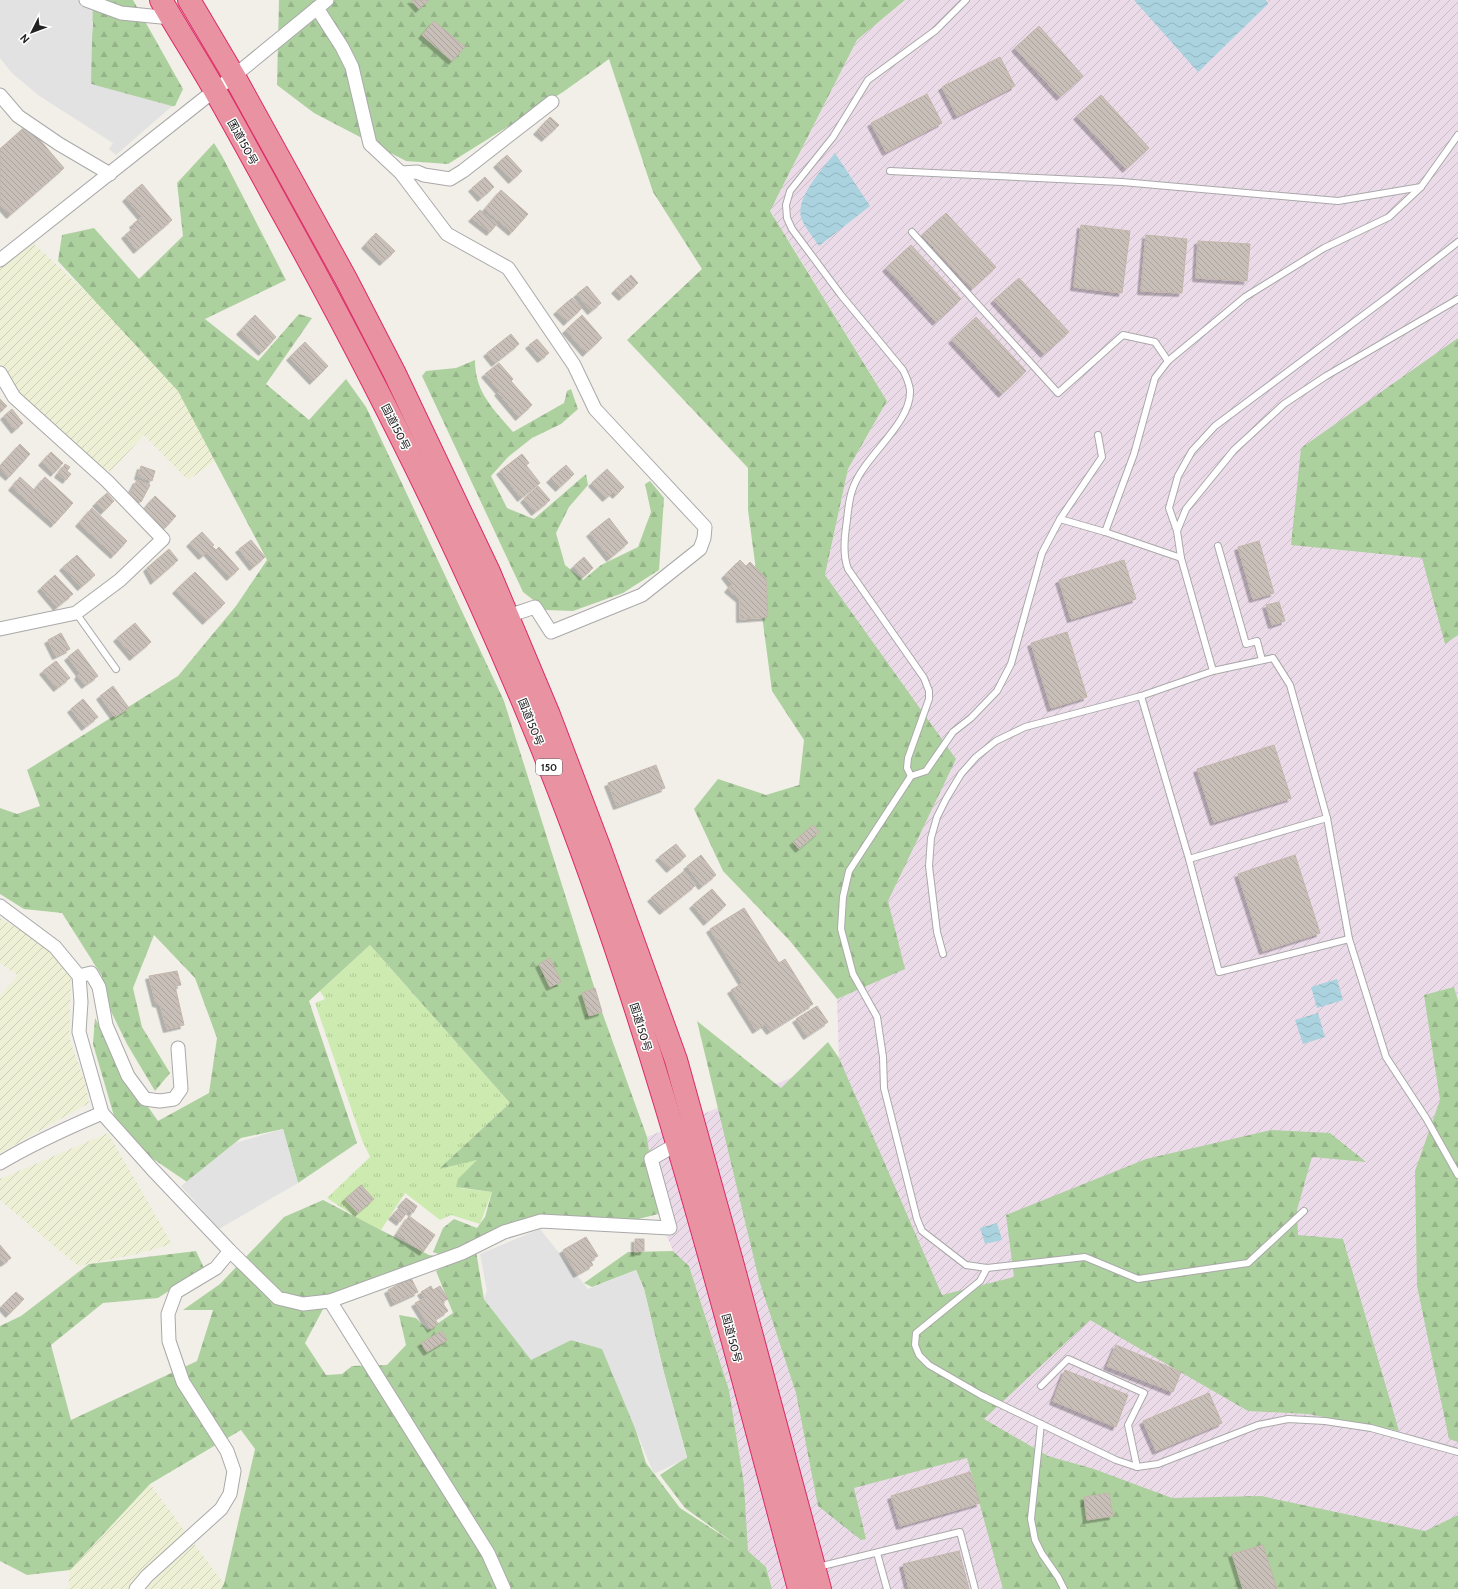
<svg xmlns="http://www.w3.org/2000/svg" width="1458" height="1589" font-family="Cabin,'Noto Sans JP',sans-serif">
<defs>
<pattern id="industrial-furrows" width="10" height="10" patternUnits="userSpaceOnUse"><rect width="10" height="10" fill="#ebdbe8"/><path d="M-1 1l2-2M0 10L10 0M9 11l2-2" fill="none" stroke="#c9bcc7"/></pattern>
<pattern id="farmland-furrows" width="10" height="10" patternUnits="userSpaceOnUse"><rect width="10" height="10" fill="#eef0d5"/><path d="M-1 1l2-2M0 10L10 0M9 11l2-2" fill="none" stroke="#ccceb7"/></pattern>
<pattern id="grass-tufts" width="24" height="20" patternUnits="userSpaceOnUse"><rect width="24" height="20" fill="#cdebb0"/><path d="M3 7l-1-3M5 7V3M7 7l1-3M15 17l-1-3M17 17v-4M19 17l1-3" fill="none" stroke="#b0c997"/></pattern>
<pattern id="forest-firs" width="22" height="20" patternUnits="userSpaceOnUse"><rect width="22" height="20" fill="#add19e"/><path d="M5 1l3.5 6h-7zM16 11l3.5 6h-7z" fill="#95b388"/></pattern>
<pattern id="water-waves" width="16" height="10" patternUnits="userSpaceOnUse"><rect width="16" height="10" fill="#aad3df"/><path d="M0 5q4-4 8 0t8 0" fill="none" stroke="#92b5bf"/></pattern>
<pattern id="building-back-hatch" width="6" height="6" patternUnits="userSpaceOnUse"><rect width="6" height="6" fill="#c7bfb8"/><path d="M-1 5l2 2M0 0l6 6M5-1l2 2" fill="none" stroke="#aba49e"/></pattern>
<filter id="shadow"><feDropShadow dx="-3.5" dy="3.5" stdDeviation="0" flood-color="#0004"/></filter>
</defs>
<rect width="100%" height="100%" fill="#f2efe9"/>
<path fill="url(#industrial-furrows)" d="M905,0H1458V1589H772L766,1567L747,1551L744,1484L729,1390L689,1266L673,1251L658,1214L647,1137L839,1058L837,999L851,993L919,708L825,575L848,469L887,401L789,241L773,220L774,216L770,211L857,40Z"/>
<g fill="url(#farmland-furrows)">
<path d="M28,238L176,377L215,461L188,480L144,435L110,472L14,397L0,373V260Z"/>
<path d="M0,918L41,942L71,977L69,1038L85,1082L89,1103L0,1153V995L18,975L0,963Z"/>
<path d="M108,1133L172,1244L137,1254L78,1266L0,1200V1179Z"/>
<path d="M150,1484L224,1584L221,1589H68L70,1570Z"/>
</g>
<path fill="url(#grass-tufts)" d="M370,945L510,1103L446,1163L478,1160L459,1188L492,1192L480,1224L451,1215L440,1220L405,1193L381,1230L359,1219L327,1198L370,1157L362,1140L315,1003L325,999L320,991Z"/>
<g fill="url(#forest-firs)">
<path d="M85,0H133L183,89L175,106L163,107L91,84L90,63L93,22L86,9Z"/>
<path d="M279,0H905L857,40L770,211L887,401L848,469L825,575L956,759L888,901L905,969L837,999L790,941L723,871L694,809L718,779L766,795L799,785L804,740L772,691L748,510V468L627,340L702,269L653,192L609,59L563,92L448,164L406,161L314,113L277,85Z"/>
<path d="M214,143L222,156L286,280L205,319L258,361L299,314L312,318L266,384L309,420L346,379L366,407L504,701L602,1012L647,1137L658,1214L631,1221L544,1214L447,1257L433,1252L443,1228L454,1219L477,1228L485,1217L492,1192L456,1187L458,1179L477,1160L439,1169L510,1103L370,945L309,1001L357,1143L298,1183L283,1129L241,1138L187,1182L143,1152L114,1116L93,1044L95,1018L125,1074L158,1121L209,1093L217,1038L195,978L154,935L133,988L142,1027L170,1073L155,1091L127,1044L99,987L102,976L62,913L24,909L0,894V808L17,814L40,806L27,770L178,676L236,606L267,560L178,391L58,261L62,235L94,228L139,279L183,236L177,183Z"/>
<path d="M1458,338V635L1445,644L1422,558L1291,545L1301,448Z"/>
<path d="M475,360C475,393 493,408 513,432L564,403L567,391L571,389L578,409L561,424L532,438L508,457L491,476L507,508L534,519L586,474L588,485L569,507L556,533L565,565L583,580L601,565L638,547L651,512L645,484L650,481L664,498L659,570L623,593L573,611L546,610L523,592L422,376L426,371L456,368Z"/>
<path d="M1454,987L1458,1001V1442L1449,1439L1417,1286L1415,1171L1440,1100L1424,995Z"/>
<path d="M697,1021L781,1088L828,1042L839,1058L942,1295L1014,1277L1006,1215L1146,1159L1271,1130L1330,1133L1366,1162L1312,1157L1297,1210L1298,1235L1343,1239L1399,1431L1308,1414L1248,1411L1090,1320L984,1419L1048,1456L1094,1469L1172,1498L1261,1496L1425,1531L1458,1515V1589H1003L967,1458L854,1488L866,1539L861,1540L818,1506L796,1393L759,1280Z"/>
<path d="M323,1200L429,1255L440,1257L330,1296L305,1343L326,1375L342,1374L352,1366L387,1365L406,1345L399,1315L416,1318L428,1330L453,1313L436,1271L476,1251L484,1299L531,1359L571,1340L602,1348L624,1392L646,1463L680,1508L734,1543L685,1508L660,1475L687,1457L664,1373L644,1289L636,1270L592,1287L584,1283L628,1252L673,1251L689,1266L729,1390L744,1484L748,1551L766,1567L772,1589H221L224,1584L255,1449L241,1430L150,1484L70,1570L27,1575L0,1561V1326L21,1316L89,1264L196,1251L204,1268L158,1298L103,1303L51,1345L71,1420L197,1361L213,1310H183L220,1284L284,1217Z"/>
</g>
<g fill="#e2e2e2">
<path d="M0,0H93L91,84L172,106L116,155L109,149L113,143L38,95L12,73L0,58Z"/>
<path d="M283,1129L298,1183L219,1229L181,1186L235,1143Z"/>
<path d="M540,1229L588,1289L636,1270L644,1289L664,1373L687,1458L654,1474L602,1349L571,1340L531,1360L484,1299L487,1291L480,1254Z"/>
</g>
<g fill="url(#water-waves)">
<path d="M1134,0H1266L1268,4L1198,72Z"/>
<path d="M835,153L870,206L819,246C813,237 806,229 802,220C793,200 823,168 835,153Z"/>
<path d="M1337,979L1343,1000L1317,1008L1311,987Z"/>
<path d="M1318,1013L1325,1037L1303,1044L1295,1020Z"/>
<path d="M997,1223L1002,1240L985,1244L980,1228Z"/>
</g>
<g fill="url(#building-back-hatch)" stroke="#c4b6ab" filter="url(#shadow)">
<path d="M411,0H429L419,9Z"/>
<path d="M434,21L465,47L452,61L422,35Z"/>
<path d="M1039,26L1083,76L1060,97L1015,48Z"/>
<path d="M1000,57L1015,86L957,116L942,87Z"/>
<path d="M927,94L942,123L886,152L871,123Z"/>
<path d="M1101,95L1149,148L1126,169L1077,116Z"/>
<path d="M550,117L559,125L545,138L537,131Z"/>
<path d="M27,125L64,168L10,215L0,204V149Z"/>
<path d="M507,155L522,171L512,180L497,164Z"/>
<path d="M485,177L494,187L481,198L472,188Z"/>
<path d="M142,184L172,220L137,250L125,235L135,227L133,224L142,217L126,198Z"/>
<path d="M501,190L528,214L512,232L485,209Z"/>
<path d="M480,210L497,224L490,232L472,218Z"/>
<path d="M946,213L996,267L972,289L922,235Z"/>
<path d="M1081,225L1130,231L1122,293L1074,287Z"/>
<path d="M376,233L395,251L383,262L365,245Z"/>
<path d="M1146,235L1187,239L1182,293L1141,291Z"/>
<path d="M1198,241L1250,244L1247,281L1196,278Z"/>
<path d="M911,245L961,299L936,322L886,268Z"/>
<path d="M631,275L638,283L622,297L615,290Z"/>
<path d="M1019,278L1069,332L1044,354L994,300Z"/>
<path d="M587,286L601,303L591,311L577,294Z"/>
<path d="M572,298L582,308L567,322L557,311Z"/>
<path d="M255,315L276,337L262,352L240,331Z"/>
<path d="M582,315L602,338L586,353L566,330Z"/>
<path d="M976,317L1026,371L1002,394L952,340Z"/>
<path d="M511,334L519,344L495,363L487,353Z"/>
<path d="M537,339L549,353L541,359L529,345Z"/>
<path d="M305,342L328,366L313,381L290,357Z"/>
<path d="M499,363L513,379L511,381L532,405L519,417L498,392L500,391L485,374Z"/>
<path d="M0,399L7,406L0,412Z"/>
<path d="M12,409L23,423L15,430L4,416Z"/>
<path d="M20,444L30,454L9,477L0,469V466Z"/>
<path d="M51,452L63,463L54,473L42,462Z"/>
<path d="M522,454L529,463L526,465L540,483L521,498L500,471Z"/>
<path d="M65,464L70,467L67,471L71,474L66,480L58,474Z"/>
<path d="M566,465L574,474L559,488L550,479Z"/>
<path d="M141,466L155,471L152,481L138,476Z"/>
<path d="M607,469L624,487L616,495L613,492L606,498L592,483Z"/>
<path d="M20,477L34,490L45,477L73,503L54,524L12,487Z"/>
<path d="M137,480L150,485L141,502L129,495Z"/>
<path d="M538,486L550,500L535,512L524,499Z"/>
<path d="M107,493L114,501L104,511L96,503Z"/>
<path d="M155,496L176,516L165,528L144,509Z"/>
<path d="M92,508L127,541L114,555L79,523Z"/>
<path d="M609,518L628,543L610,558L590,533Z"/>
<path d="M202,532L214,545L212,546L216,550L219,547L239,569L230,577L207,552L202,556L190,543Z"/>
<path d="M251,540L265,557L253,567L239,549Z"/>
<path d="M1259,541L1274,593L1253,599L1238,547Z"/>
<path d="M169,549L178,560L154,581L147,568Z"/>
<path d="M77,555L95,575L81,587L63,567Z"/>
<path d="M584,557L593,568L583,577L574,566Z"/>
<path d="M740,560L746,566L750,562L766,578L768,617L740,619V599L728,589L732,584L725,575Z"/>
<path d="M1124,560L1136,599L1071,619L1059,580Z"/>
<path d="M195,572L225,603L206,621L176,590Z"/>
<path d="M55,575L73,594L57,607L41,588Z"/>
<path d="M1279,602L1285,621L1272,625L1266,605Z"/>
<path d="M135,623L151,642L133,657L117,638Z"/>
<path d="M1067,632L1087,697L1051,708L1031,643Z"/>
<path d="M61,633L70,649L56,656L48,640Z"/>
<path d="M78,649L98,676L85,685L78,676L80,673L68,657Z"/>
<path d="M56,661L70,678L57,688L43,671Z"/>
<path d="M113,686L129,708L115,717L100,696Z"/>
<path d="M83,699L98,717L85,727L71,709Z"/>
<path d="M1274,745L1291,798L1214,822L1197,769Z"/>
<path d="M656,765L665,788L617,806L608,783Z"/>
<path d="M813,825L819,832L799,849L793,842Z"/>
<path d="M676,844L686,856L670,869L659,857Z"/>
<path d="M701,855L716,875L702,886L687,866Z"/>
<path d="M1295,855L1320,933L1263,951L1238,874Z"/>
<path d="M684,871L696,885L663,911L651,898Z"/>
<path d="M712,889L726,905L707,922L693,905Z"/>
<path d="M744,908L779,963L785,959L813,1004L770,1031L765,1024L756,1030L731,990L743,983L710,929Z"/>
<path d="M550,958L561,982L550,987L539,964Z"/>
<path d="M177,971L181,985L175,986L184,1025L167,1029L160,1004L156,1003L149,976Z"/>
<path d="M595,988L602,1012L589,1016L582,993Z"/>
<path d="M817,1006L828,1022L807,1036L796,1019Z"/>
<path d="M361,1185L374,1199L358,1213L345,1199Z"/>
<path d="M406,1198L417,1206L413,1213L401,1204Z"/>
<path d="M400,1207L407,1212L400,1222L392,1216Z"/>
<path d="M409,1216L435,1235L423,1252L397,1234Z"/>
<path d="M586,1237L598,1256L590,1260L593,1265L577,1274L563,1250Z"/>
<path d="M635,1239H644V1251L635,1252Z"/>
<path d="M0,1245L11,1258L4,1263L0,1258Z"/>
<path d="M411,1278L418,1292L394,1303L388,1290Z"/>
<path d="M431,1286L433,1290L440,1286L448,1299L442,1302L448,1311L435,1319L438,1324L431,1329L415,1303L425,1298L421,1292Z"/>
<path d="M16,1292L24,1299L9,1314L2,1306Z"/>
<path d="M442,1331L447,1340L427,1352L421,1343Z"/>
<path d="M1116,1345L1181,1372L1173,1392L1107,1366Z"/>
<path d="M1065,1370L1128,1395L1116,1427L1053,1401Z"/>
<path d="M1209,1393L1222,1423L1156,1451L1143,1421Z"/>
<path d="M970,1472L980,1503L900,1526L891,1496Z"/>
<path d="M1109,1493L1113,1516L1087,1520L1084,1497Z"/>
<path d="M1263,1545L1277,1589H1243L1232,1554Z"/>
<path d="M959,1551L969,1589H909L903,1564Z"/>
</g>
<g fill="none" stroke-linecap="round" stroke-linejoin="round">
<g stroke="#a9a9a9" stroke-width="8">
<g id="lane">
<path d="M890,171L1122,182L1338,201L1421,187"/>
<path d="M912,232L1058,393L1123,335L1155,342L1168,361"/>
<path d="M1458,299L1326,376L1284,404L1234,450L1186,509L1177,531L1181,558L1213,671L1273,658L1290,685L1327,818L1349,939L1386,1057L1426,1118L1458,1175"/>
<path d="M1098,435L1102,457L1060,519L1042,553L1011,664L997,691L971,718L953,732L926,771L911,776L849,871L843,897L841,929L853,974L877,1017L883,1057L884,1088L917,1219L922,1231L966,1265L987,1268L1085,1257L1138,1279L1248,1263L1304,1211"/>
<path d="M1060,519L1105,532"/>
<path d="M1177,531L1169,508L1178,476L1192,451L1215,426L1389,296L1458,242"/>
<path d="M1218,546L1246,644L1257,641L1262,660"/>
<path d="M1181,558L1105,532L1134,454L1155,378L1168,361L1245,297L1324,248L1389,217L1421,187L1458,135"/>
<path d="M76,613L116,669"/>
<path d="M1141,696L1189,859L1219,972L1349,939"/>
<path d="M911,776L907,768L908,758L929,699V691L924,678L848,569C843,556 844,541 846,527C848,515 848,500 853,488C864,456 912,423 910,390C909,383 906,376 903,370L841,295L792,229L787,218L786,205L790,191L833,137L868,80L936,30L966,0"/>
<path d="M1189,859L1327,818"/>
<path d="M943,954L937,932L929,866L931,838L937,817L946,799L961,774L976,757L996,741L1025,727L1141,696L1213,671"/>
<path d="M987,1268L980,1281L916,1333L915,1345L919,1355L929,1365L981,1395L1116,1460L1137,1467L1158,1464L1258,1425L1288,1419L1325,1421L1371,1428L1458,1452"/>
<path d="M1041,1386L1068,1359L1144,1393L1128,1425L1137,1467"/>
<path d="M1041,1424L1031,1519L1035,1540L1042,1554L1058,1577L1064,1589"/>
<path d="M877,1553L887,1589"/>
<path d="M818,1567L960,1532L975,1589"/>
</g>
</g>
<g stroke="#a9a9a9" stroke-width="15">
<g id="street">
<path d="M86,0L121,13L171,18"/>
<path d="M317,8L342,47L352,67L370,144L401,173L447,234L508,268L574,365L595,409L705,527L704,538L700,549L642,595L551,632L535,607L508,616"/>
<path d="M0,95L18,116L59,144L110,174"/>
<path d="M401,173L417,172L424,175L450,179L463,171L552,102"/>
<path d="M0,260L215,90L234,76L327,0"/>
<path d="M0,373L14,397L107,481L163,539L120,580L76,613L0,629"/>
<path d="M0,906L55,947L79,976L81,1002L79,1032L102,1113L153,1170L230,1251L278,1298L303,1304L330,1301L462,1253L504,1232L541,1221L670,1228L651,1159L677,1144"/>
<path d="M79,976L91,973L99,987L106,1025L128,1076L145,1099L160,1101L174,1099L181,1089L178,1048"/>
<path d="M0,1163C33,1143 67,1128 102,1113"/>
<path d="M330,1301L488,1553L504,1589"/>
<path d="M136,1589L147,1576L221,1509L230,1494L234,1471L227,1451L183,1382L169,1341L168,1314L176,1292L216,1268L230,1251"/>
</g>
</g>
<g stroke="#dc2a67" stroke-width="24">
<g id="highway">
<path d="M161,0C178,30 197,59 214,89C237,129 259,170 281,210C372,374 456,541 528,714C646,996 720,1294 799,1589"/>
<path d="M189,0L234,76L346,279L394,372L489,572L549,715L600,849L676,1060L732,1262L820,1589"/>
</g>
</g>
<use href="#lane" stroke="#fff" stroke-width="6"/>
<use href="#street" stroke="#fff" stroke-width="13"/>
<use href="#highway" stroke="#e892a2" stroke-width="22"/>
</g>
<g text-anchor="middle" stroke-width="3" stroke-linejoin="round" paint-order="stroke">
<rect fill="#fff" stroke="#646464" stroke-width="1" x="536" y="759" width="26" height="16" rx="3"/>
<g font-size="10" font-weight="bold" fill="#222">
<text x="549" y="771">150</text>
</g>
<g font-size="11" fill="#222" stroke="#fff">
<text transform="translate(243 142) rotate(61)" y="4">国道150号</text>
<text transform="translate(396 427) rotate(63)" y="4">国道150号</text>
<text transform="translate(531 722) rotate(68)" y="4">国道150号</text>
<text transform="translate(641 1027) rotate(73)" y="4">国道150号</text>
<text transform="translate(732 1338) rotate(75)" y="4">国道150号</text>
</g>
</g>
<g transform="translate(32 32) rotate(228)" stroke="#ffffff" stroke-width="3" paint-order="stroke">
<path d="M0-3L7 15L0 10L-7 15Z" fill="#222222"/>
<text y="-6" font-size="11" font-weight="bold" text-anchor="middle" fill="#222222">N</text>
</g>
</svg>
